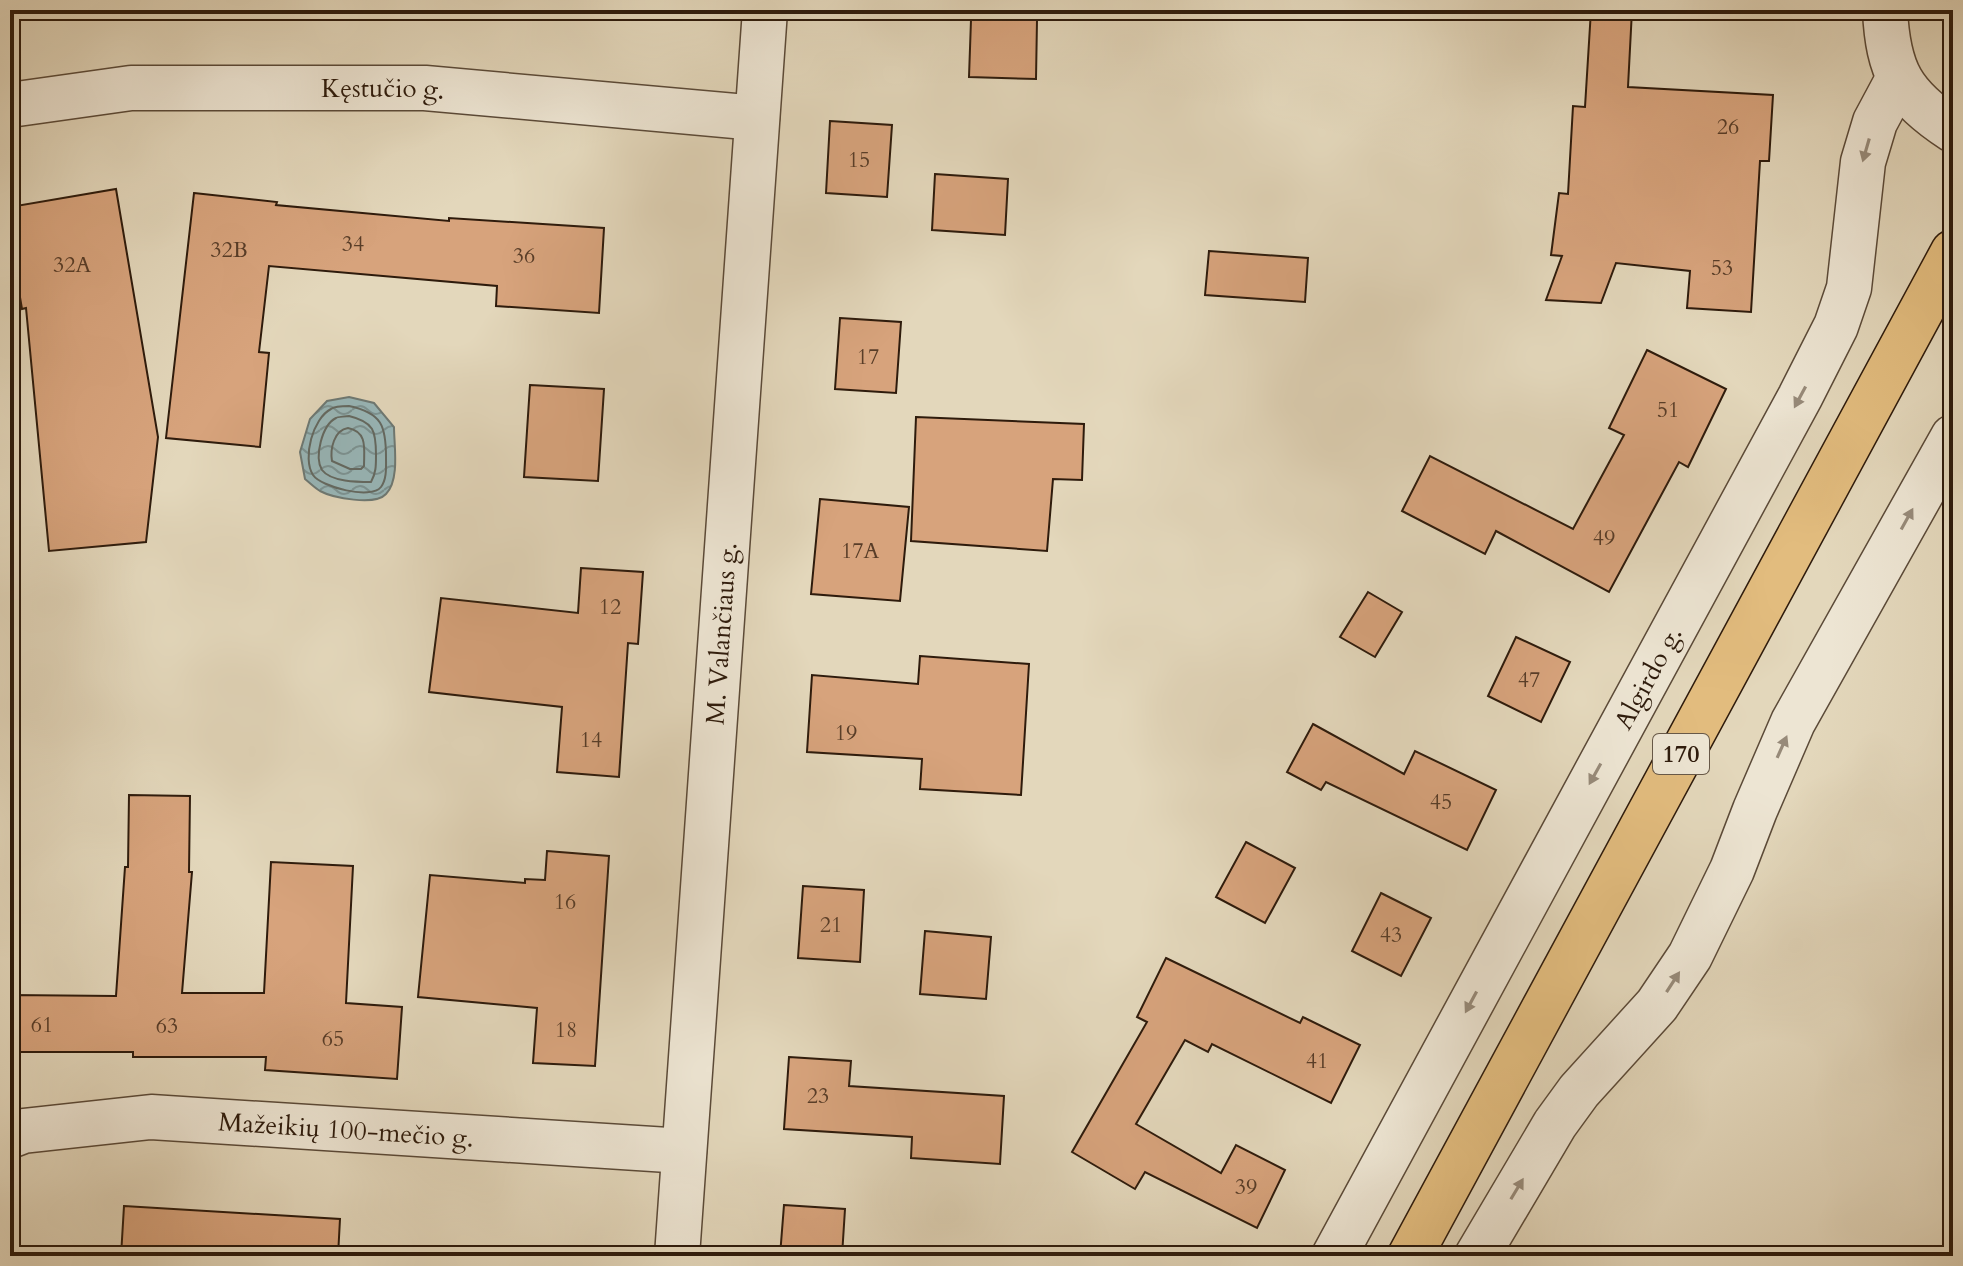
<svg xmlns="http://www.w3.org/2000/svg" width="1963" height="1266" font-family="Cardo,serif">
<defs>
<pattern id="water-waves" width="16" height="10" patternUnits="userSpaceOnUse" patternTransform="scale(2)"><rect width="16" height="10" fill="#98b7b9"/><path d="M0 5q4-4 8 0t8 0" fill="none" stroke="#7c9495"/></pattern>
</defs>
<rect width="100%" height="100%" fill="#e3d7bb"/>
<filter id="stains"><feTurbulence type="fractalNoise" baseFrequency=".0025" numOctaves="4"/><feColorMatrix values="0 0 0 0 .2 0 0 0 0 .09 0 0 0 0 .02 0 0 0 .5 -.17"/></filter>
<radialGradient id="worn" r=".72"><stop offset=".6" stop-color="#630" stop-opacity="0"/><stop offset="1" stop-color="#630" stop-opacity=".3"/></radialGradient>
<path fill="url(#water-waves)" stroke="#6e7974" stroke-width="2" d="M349,397L374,403L394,427C394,445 400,480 386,494C375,506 333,498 320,491C315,488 310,483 305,479L300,452L310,419L327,401Z"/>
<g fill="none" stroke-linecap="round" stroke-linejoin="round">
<g stroke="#636962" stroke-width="2">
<path d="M349,406C382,413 386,426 386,457C386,467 387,479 381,487C371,500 321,487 313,475C302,458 313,418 331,409C335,406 344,406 349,406Z"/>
<path d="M349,416C374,422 376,431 376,455C376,466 376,473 371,482C358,482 331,482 322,470C314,457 322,425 336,418C337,417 348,416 349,416Z"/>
<path d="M348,428C368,432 364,449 364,466L361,469H350L332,461C330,449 334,430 348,428Z"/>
</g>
</g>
<g fill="#d7a37c" stroke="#2e1b0c" stroke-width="2">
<path d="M1591,10H1632L1628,87L1773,95L1769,161H1760L1751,312L1687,308L1690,271L1616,263L1601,303L1546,300L1562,256L1551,255L1559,193L1568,194L1573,106L1585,107Z"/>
<path d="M971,20H1037L1036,79L969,77Z"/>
<path d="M830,121L892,125L887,197L826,193Z"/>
<path d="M935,174L1008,179L1005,235L932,230Z"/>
<path d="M116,189L158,437L146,542L49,551L26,308L22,309L10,239V207Z"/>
<path d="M194,193L277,202L276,205L449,221V218L604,228L599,313L496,306L497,286L269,266L259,352L269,353L260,447L166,438Z"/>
<path d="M1209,251L1308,258L1305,302L1205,295Z"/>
<path d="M840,318L901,322L896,393L835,389Z"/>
<path d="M1647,350L1726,389L1688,467L1679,462L1609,592L1496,531L1485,554L1402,511L1430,456L1573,529L1624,435L1609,428Z"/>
<path d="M530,385L604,389L598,481L524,477Z"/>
<path d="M916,417L1084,424L1082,480L1053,479L1047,551L911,541Z"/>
<path d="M820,499L909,507L900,601L811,594Z"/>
<path d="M581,568L643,572L638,644L628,643L619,777L557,772L562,707L429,692L441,598L578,613Z"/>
<path d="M1368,592L1402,612L1375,657L1340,637Z"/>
<path d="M1516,637L1570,662L1541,722L1488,696Z"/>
<path d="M920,656L1029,664L1021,795L920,789L922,759L807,752L812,675L918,684Z"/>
<path d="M1313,724L1404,774L1415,751L1496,790L1467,850L1326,782L1321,790L1287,772Z"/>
<path d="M129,795L190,796L189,872H192L182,993H264L271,862L353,866L346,1003L402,1007L397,1079L265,1070L266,1057H133V1052H10V995L116,996L125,867H128Z"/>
<path d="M1246,842L1295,868L1265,923L1216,897Z"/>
<path d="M547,851L609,856L595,1066L533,1063L537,1008L418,997L430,875L525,883V879L545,880Z"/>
<path d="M803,886L864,890L860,962L798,958Z"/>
<path d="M1381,893L1431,918L1401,976L1352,951Z"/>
<path d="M925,931L991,937L986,999L920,994Z"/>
<path d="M1166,958L1300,1023L1303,1017L1360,1045L1331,1103L1212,1044L1208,1052L1185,1040L1136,1124L1221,1173L1236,1145L1285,1170L1257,1228L1145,1172L1135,1189L1072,1152L1147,1022L1137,1017Z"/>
<path d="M789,1057L851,1061L849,1086L1004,1096L1000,1164L911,1158L912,1137L784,1129Z"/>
<path d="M784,1205L845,1209L842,1256H780Z"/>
<path d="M124,1206L340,1219L338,1256H121Z"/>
</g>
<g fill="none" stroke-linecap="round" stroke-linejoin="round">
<g stroke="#5b4a38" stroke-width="47">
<g id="minor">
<path d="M1885,10C1888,72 1902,96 1953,130"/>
<path id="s1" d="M10,105L131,88H425L757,118"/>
<path id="s2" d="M10,1136L23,1131L151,1117L684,1151"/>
<path id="s3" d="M677,1256L765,10"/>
<path id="s4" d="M1334,1256L1800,397L1836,326L1849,288L1863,162L1875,122L1898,79"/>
<path d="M1477,1256L1555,1124L1579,1091L1657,1005L1690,956L1732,870L1755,810L1793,722L1953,437"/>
</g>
</g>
<g stroke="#2e1b0c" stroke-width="47">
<path id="major" d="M1410,1256L1953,252"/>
</g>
<use href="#minor" stroke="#ede5d3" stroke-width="44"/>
<use href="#major" stroke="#e2bc7e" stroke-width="44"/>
</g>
<defs><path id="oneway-solid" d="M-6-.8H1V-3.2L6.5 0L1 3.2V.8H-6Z" transform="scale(2)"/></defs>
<g fill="#978a79">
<use href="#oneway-solid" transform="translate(1866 150) rotate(106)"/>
<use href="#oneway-solid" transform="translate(1800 397) rotate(118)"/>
<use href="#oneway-solid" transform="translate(1907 519) rotate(-61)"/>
<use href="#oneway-solid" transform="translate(1782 747) rotate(-66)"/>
<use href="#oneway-solid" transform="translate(1595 774) rotate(119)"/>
<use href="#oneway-solid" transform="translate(1673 982) rotate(-57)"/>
<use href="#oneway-solid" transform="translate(1471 1002) rotate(118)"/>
<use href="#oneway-solid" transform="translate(1517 1189) rotate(-59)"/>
</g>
<g text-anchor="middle" stroke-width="6" stroke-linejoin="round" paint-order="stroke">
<g font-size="22" fill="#583d28">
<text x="1728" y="134">26</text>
<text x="859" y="167">15</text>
<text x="353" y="251">34</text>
<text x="229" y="257">32B</text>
<text x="524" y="263">36</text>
<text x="72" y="272">32A</text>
<text x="1722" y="275">53</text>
<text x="868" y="364">17</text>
<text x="1668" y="417">51</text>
<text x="1604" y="545">49</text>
<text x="860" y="558">17A</text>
<text x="610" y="614">12</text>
<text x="1529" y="687">47</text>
<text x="846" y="740">19</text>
<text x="591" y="747">14</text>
<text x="1441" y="809">45</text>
<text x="565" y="909">16</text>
<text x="831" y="932">21</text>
<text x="1391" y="942">43</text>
<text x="42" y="1032">61</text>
<text x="167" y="1033">63</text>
<text x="566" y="1037">18</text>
<text x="333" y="1046">65</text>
<text x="1317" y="1068">41</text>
<text x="818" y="1103">23</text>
<text x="1246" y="1194">39</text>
</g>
<rect fill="#ede5d3" stroke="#675848" stroke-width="2" x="1653" y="734" width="56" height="40" rx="6"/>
<g font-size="24" font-weight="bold" fill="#2e1b0c">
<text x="1681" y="762">170</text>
</g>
<g font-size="26" fill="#2e1b0c" stroke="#ede5d3">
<text dy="9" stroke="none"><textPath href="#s1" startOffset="374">Kęstučio g.</textPath></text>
<text dy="9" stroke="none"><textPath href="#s3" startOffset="624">M. Valančiaus g.</textPath></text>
<text dy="9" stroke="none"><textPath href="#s4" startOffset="658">Algirdo g.</textPath></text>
<text dy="9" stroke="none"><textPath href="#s2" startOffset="338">Mažeikių 100-mečio g.</textPath></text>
</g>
</g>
<rect width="1963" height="1266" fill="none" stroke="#e3d7bb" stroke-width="40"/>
<rect x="12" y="12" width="1939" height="1242" fill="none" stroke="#2e1b0c" stroke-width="4"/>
<rect x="20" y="20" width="1923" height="1226" fill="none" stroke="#2e1b0c" stroke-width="2"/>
<rect width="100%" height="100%" filter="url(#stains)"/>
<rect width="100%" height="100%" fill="url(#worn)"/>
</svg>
